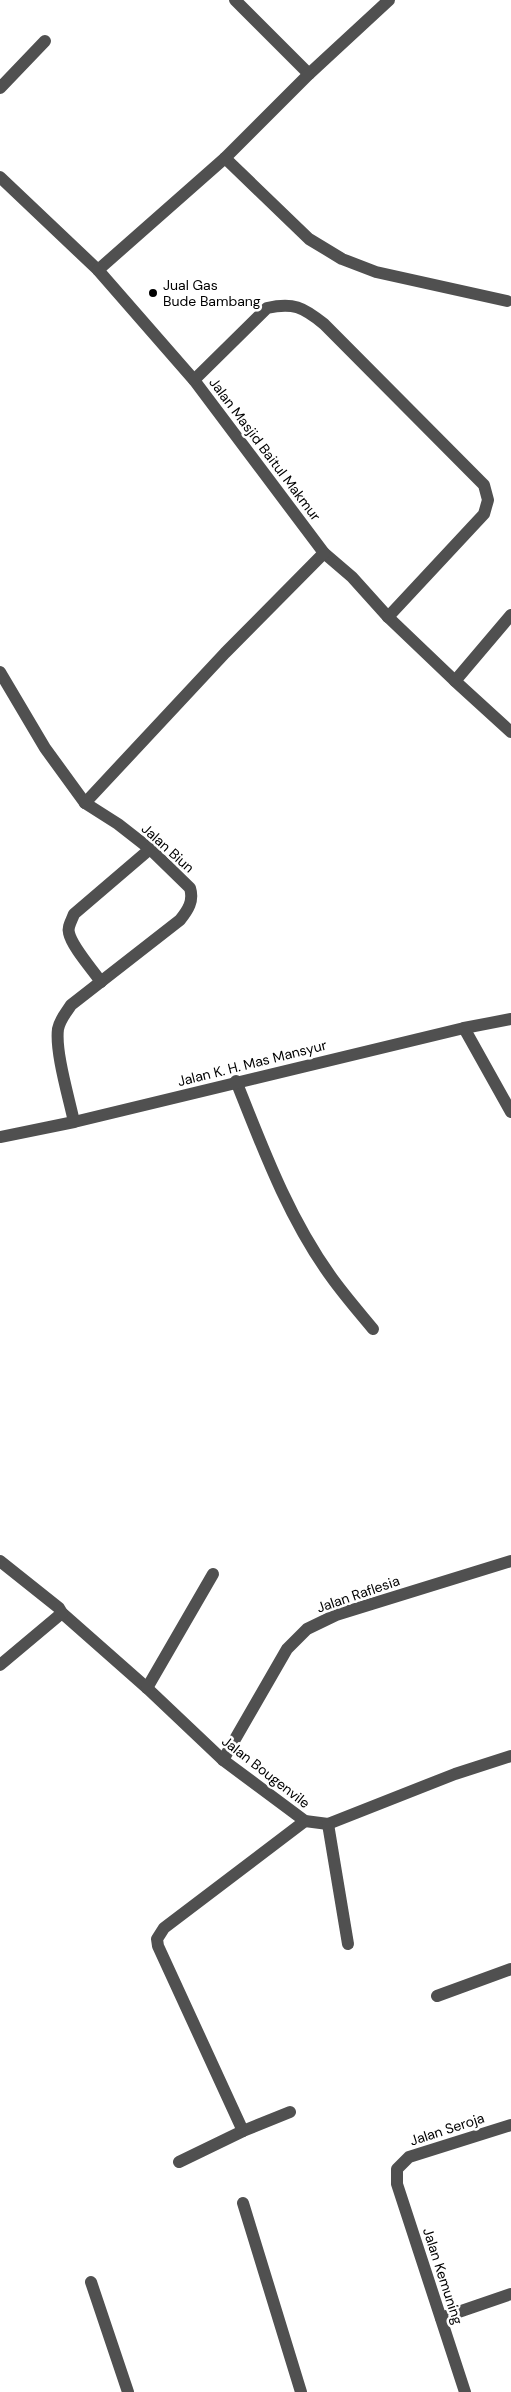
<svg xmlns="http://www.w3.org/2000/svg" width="511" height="2392" font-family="'DM Sans',sans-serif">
<rect width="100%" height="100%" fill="#fff"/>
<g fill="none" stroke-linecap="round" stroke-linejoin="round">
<g stroke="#505050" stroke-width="12">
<path d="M235,0L309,74"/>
<path d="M0,88L45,41"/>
<path d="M225,158L309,239L342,259L376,272L507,301"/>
<path d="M0,177L98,270L194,380L324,553L352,577L388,617L455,681L511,732"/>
<path d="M98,270L225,158L309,74L389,0"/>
<path d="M194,380L267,308C293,302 303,307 324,324L484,485L488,500L484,514L388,617"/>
<path d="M0,672L45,748L85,803L118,824L150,849L190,888C194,901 188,910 180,920L71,1005C66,1013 60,1019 58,1029C55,1052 69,1098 74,1122"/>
<path d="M455,681L511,615"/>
<path d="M85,803L225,653L324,553"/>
<path d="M101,982C93,970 72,947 69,933C67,927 72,920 74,914L150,849"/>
<path d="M464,1028L511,1112"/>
<path d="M236,1081C263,1149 289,1219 332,1278C345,1296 359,1312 373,1329"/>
<path d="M0,1137L74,1122L464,1028L511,1019"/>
<path d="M0,1561L59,1608L62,1613L147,1688L223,1760L305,1821L328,1824L455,1774L511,1756"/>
<path d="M0,1665L62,1613"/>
<path d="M147,1688L213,1574"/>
<path d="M223,1760L287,1649L307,1629L336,1615L511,1561"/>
<path d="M328,1824L348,1944"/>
<path d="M437,1996L511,1969"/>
<path d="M243,2131L158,1946L157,1939L164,1928L305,1821"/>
<path d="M179,2162L243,2131L290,2112"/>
<path d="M243,2203L301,2392"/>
<path d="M91,2282L128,2392"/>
<path d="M441,2318L511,2294"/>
<path d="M465,2392L397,2184V2169L409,2157L511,2125"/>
</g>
</g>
<circle fill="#000" stroke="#fff" stroke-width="2" cx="153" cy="293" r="5"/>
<g text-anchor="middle" stroke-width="5" stroke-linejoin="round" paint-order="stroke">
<g font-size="14" fill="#000" stroke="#fff" text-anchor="start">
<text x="163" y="290">Jual Gas<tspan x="163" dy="16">Bude Bambang</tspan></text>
</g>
<g font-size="14" fill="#000" stroke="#fff">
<text transform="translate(265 449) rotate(53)" y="5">Jalan Masjid Baitul Makmur</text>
<text transform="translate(168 848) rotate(42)" y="5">Jalan Biun</text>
<text transform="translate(252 1063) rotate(-14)" y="5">Jalan K. H. Mas Mansyur</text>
<text transform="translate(358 1594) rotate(-19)" y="5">Jalan Raflesia</text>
<text transform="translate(266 1772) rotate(38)" y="5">Jalan Bougenvile</text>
<text transform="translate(447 2129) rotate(-18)" y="5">Jalan Seroja</text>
<text transform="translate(443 2276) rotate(72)" y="5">Jalan Kemuning</text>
</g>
</g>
</svg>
